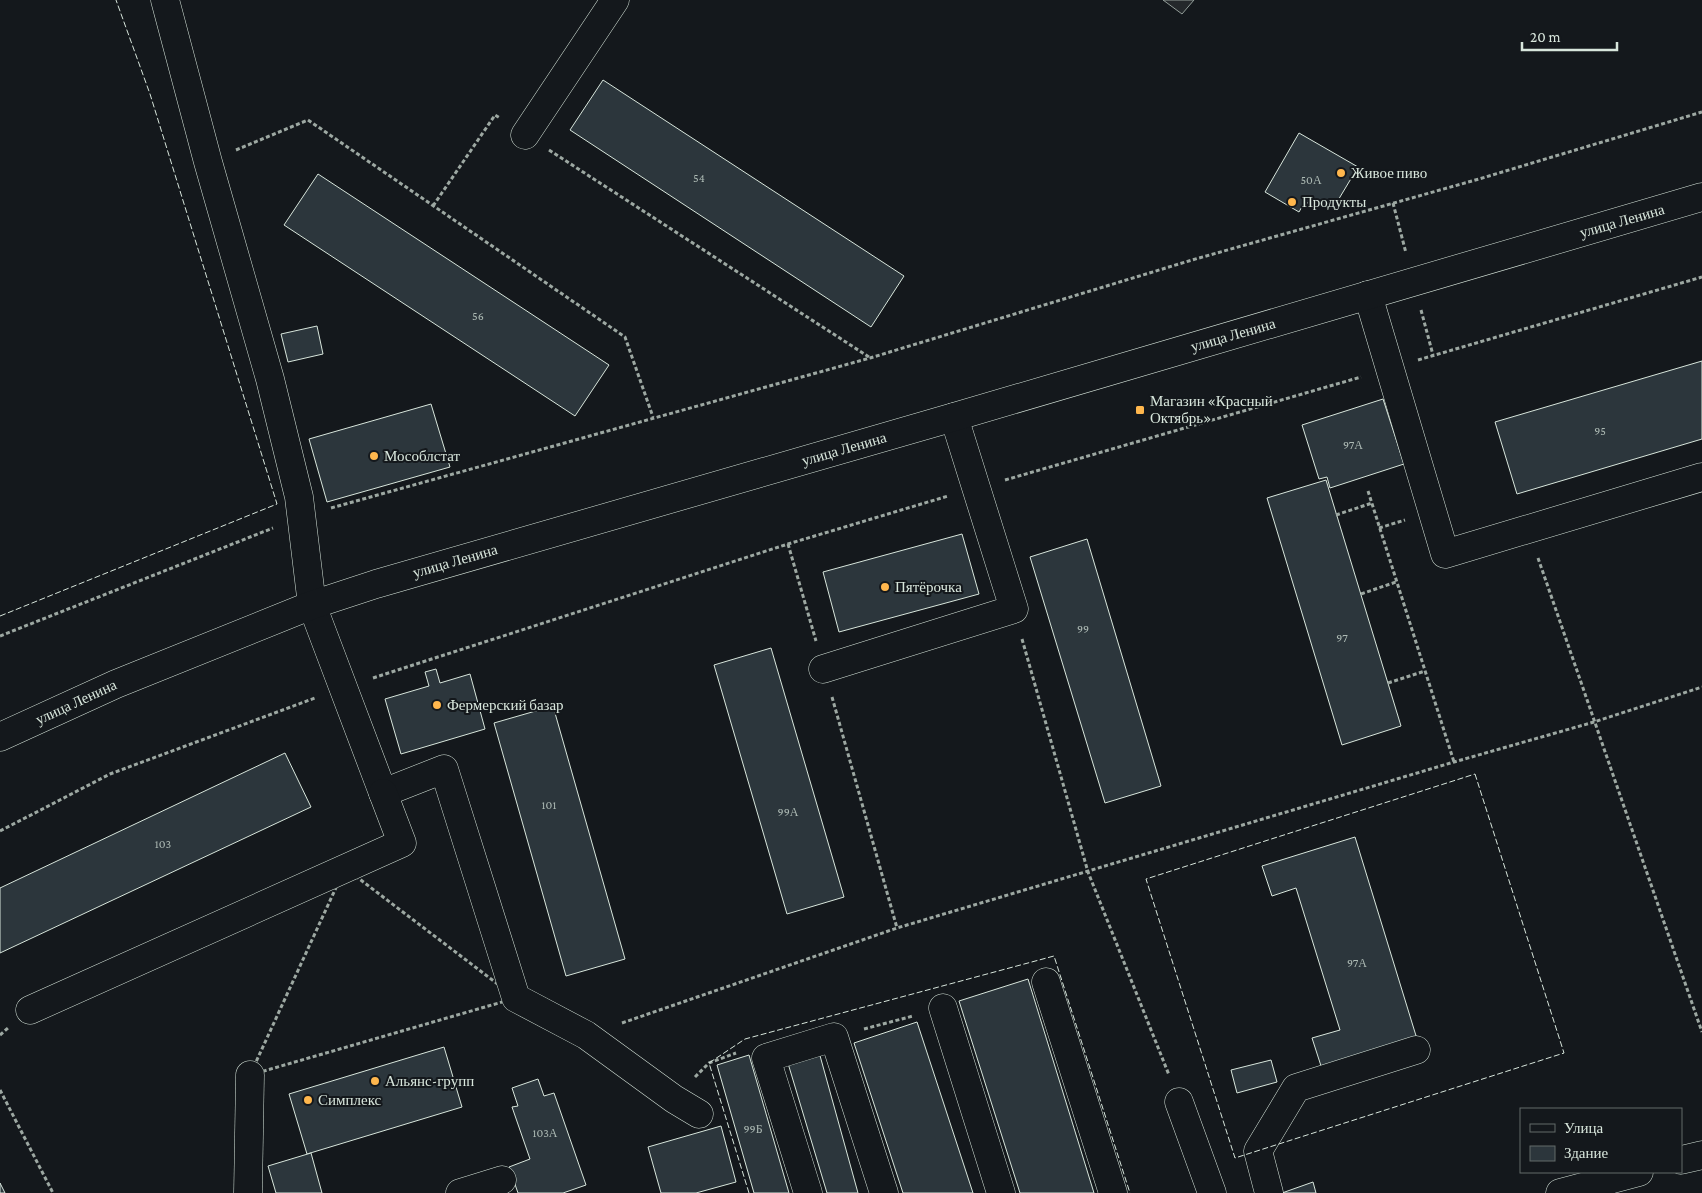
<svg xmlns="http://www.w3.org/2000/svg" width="1702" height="1193" font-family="'Crimson Pro',serif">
<rect width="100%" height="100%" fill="#14181c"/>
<path fill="#24282b" stroke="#939e99" d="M1163,0H1194L1182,14Z"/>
<g fill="#2c363c" stroke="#d8e6dc">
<path d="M603,80L904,276L871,327L570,130Z"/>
<path d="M1299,133L1358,167L1337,202L1304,203L1299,212L1265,192Z"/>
<path d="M318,174L609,365L575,416L284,225Z"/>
<path d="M317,326L323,354L288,362L281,334Z"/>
<path d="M1702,361V439L1517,494L1495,422Z"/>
<path d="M1383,399L1404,464L1330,488L1327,477L1319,479L1302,425Z"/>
<path d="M431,404L450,467L327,502L309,439Z"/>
<path d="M1326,480L1401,726L1342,745L1267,498Z"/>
<path d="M962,534L979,594L839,632L823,572Z"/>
<path d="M1087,539L1161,786L1105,803L1030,557Z"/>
<path d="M771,648L844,897L787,914L714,665Z"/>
<path d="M436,669L440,683L470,674L485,729L401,754L385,699L429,686L425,672Z"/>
<path d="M553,706L625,959L566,976L494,723Z"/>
<path d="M285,753L311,807L0,953V888Z"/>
<path d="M1355,837L1417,1039L1322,1069L1312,1038L1340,1030L1296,888L1272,896L1262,866Z"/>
<path d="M1028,979L1094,1193H1020L959,1001Z"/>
<path d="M917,1022L973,1193H903L854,1043Z"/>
<path d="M444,1047L462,1107L307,1154L289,1094Z"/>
<path d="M819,1052L858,1193H827L787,1060Z"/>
<path d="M749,1055L789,1193H754L717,1065Z"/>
<path d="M1271,1060L1277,1082L1237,1093L1231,1070Z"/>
<path d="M538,1079L544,1096L554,1093L586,1185L563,1193H518L509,1167L530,1159L512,1107L518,1106L512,1088Z"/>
<path d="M721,1126L736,1182L696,1193H661L648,1147Z"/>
<path d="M311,1153L322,1193H276L268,1166Z"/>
<path d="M1313,1182L1316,1193H1282Z"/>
<path d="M0,1183L5,1193H0Z"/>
</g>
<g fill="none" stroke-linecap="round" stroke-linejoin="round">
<g stroke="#d8e6dc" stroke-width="29">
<g id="minor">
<path d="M165,0L208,162L270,379L299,497L312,605L383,793L444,769L516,998L586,1035L674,1099L699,1114"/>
<path d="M525,135L615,0"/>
<path d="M1368,295L1445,554L1702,477"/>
<path d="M823,669L1014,609L954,417"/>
<path d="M1046,982L1113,1193"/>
<path d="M943,1008L1001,1193"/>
<path d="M30,1010L402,843L383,793"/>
<path d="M1179,1102L1212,1193"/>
<path d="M1681,1160L1702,1155"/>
<path d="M248,1193L250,1075"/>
<path d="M460,1193L502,1180"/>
<path d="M808,1193L766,1058L834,1037L884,1193"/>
<path d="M1269,1193L1258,1151L1296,1088L1416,1050"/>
<path d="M1560,1193L1639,1172"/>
</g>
</g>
<g stroke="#d8e6dc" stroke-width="29">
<path id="major" d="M0,737L116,684L312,605L376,584L954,417L1702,197"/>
</g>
<g stroke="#9da8a2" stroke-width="3" stroke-dasharray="4 2.5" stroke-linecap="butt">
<path d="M236,150L308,120L625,337L653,417"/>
<path d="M549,150L869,357"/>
<path d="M1393,203L1406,253"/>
<path d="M433,206L495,115L500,118"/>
<path d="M1421,310L1433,355"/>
<path d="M1418,360L1702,277"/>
<path d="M1005,480L1361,377"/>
<path d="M1368,491L1454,762"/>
<path d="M331,508L870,358L1192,260L1479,179L1702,112"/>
<path d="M1336,515L1372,503"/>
<path d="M1379,528L1405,520"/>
<path d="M788,544L816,641"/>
<path d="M1538,558L1702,1032"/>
<path d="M1361,594L1396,582"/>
<path d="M0,636L273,528"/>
<path d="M1022,639L1088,872L1169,1075"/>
<path d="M373,678L788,544L948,496"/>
<path d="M1388,683L1425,671"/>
<path d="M832,697L897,928"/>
<path d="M0,831L110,774L315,698"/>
<path d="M345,868L516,998L250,1075Z"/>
<path d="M622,1023L897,928L1454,762L1594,722L1702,687"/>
<path d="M864,1029L913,1016"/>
<path d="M0,1035L8,1028"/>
<path d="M695,1077L709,1063L736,1053"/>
<path d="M0,1090L53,1193"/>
</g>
<use href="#minor" stroke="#14181c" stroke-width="28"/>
<use href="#major" stroke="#14181c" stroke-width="28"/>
<g stroke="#d8e6dc" stroke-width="1" stroke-dasharray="6 2.5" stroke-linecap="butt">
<path d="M0,616L277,504L150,94L116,0"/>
<path d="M1475,774L1564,1053L1235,1158L1146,879Z"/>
<path d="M749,1193L709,1063L745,1039L1054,956L1130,1193"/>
</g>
</g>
<g fill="#ffb74d" stroke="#14181c" stroke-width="2">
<circle cx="1341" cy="173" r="5"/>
<circle cx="1292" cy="202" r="5"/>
<rect x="1135" y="405" width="10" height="10" rx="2.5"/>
<circle cx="374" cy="456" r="5"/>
<circle cx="885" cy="587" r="5"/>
<circle cx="437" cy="705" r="5"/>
<circle cx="375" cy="1081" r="5"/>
<circle cx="308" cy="1100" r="5"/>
</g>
<g text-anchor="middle" stroke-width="4" stroke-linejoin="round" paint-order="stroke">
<g font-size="12" fill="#adbab4">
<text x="699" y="182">54</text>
<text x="1311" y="184">50А</text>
<text x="478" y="320">56</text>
<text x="1600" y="435">95</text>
<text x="1353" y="449">97А</text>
<text x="1083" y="633">99</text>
<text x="1342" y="642">97</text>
<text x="549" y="809">101</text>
<text x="788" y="816">99А</text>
<text x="163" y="848">103</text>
<text x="1357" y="967">97А</text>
<text x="753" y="1133">99Б</text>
<text x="545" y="1137">103А</text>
</g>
<g font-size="15" fill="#d8e6dc" stroke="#14181c" text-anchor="start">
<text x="1351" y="178">Живое пиво</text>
<text x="1302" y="207">Продукты</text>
<text x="1150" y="406">Магазин «Красный<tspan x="1150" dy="17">Октябрь»</tspan></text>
<text x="384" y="461">Мособлстат</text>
<text x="895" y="592">Пятёрочка</text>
<text x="447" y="710">Фермерский базар</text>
<text x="385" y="1086">Альянс-групп</text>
<text x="318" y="1105">Симплекс</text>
</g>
<g font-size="15" fill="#d8e6dc" stroke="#14181c">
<text transform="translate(1622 221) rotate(-16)" y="5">улица Ленина</text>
<text transform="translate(1233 335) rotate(-16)" y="5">улица Ленина</text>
<text transform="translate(844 449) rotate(-16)" y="5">улица Ленина</text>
<text transform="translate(455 561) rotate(-16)" y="5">улица Ленина</text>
<text transform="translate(76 702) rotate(-25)" y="5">улица Ленина</text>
</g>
</g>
<rect x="1520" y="1108" width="162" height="65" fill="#14181c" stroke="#626a69"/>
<rect x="1530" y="1124" width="25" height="8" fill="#14181c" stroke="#626a69"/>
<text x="1564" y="1133" font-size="15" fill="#d8e6dc">Улица</text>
<rect x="1530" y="1146" width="25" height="15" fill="#2c363c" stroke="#626a69"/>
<text x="1564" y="1158" font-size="15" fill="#d8e6dc">Здание</text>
<path d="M1522 42v8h95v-8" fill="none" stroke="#d8e6dc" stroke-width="2.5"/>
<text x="1530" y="42" font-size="15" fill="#d8e6dc" stroke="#14181c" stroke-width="4" paint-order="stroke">20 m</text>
</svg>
